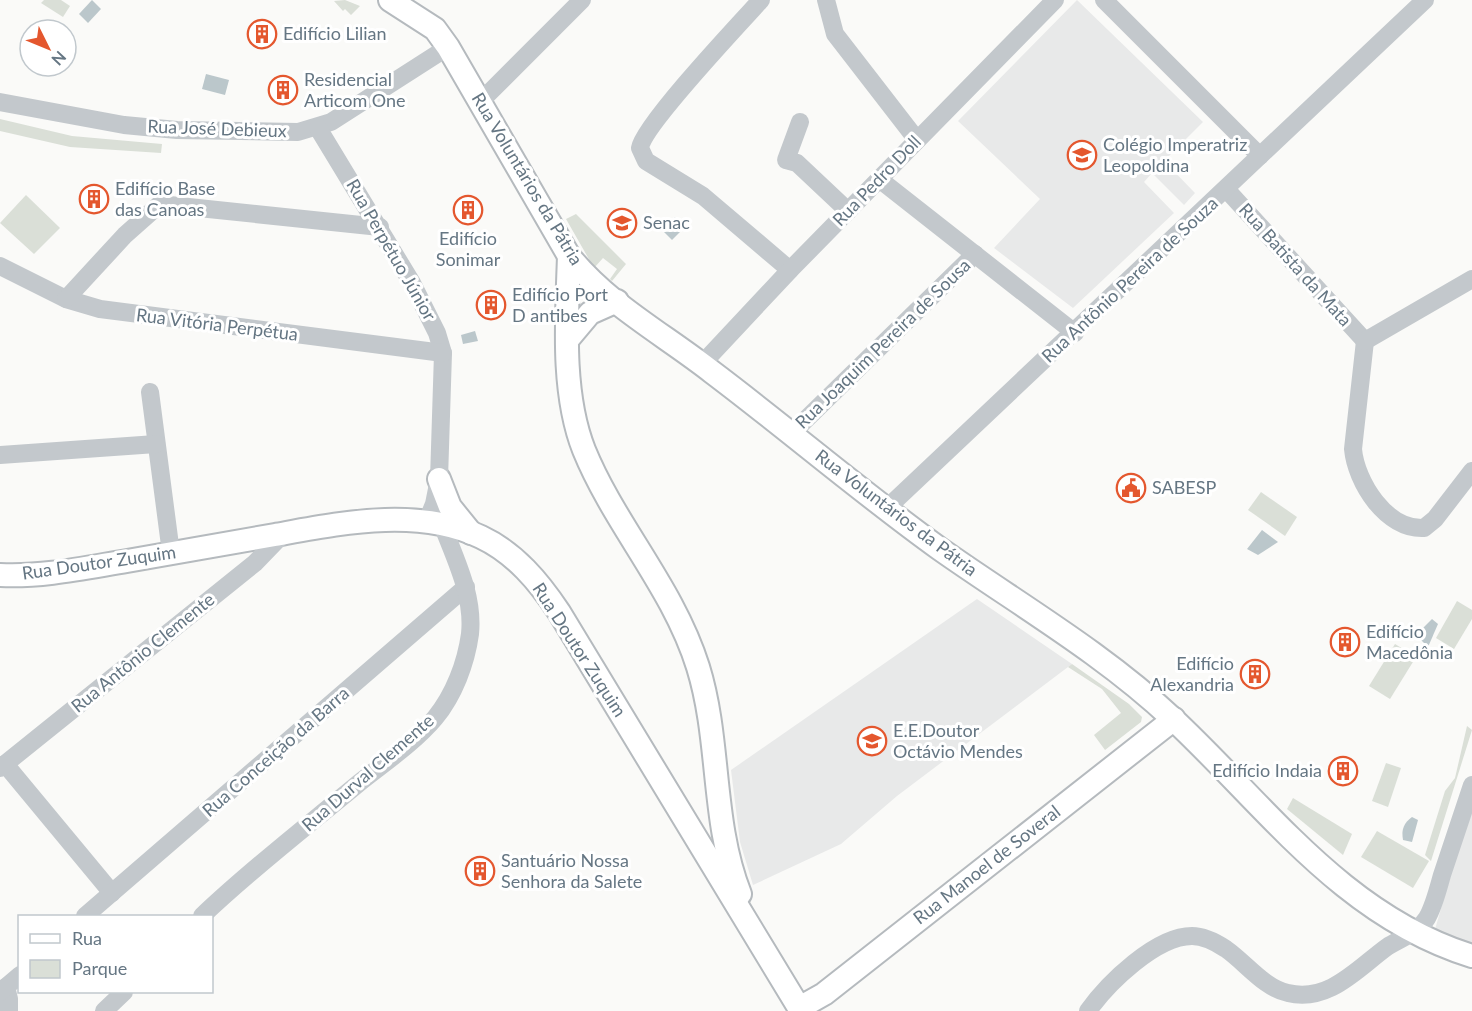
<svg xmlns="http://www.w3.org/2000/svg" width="1472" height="1011" font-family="Lato,sans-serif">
<rect width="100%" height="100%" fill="#fafaf8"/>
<g fill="#e8e9e9">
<path d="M1077,0L1203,122L1164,161L1195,193L1184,205L1152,173L1144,182L1174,213L1073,308L994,248L1040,199L958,121Z"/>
<path d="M977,599L1072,664L897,796L841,844L753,885L740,842L731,770Z"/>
<path d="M1472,800V946L1434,933Z"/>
</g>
<g fill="#dadfd7">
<path d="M44,0H61L70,6L63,17L41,3Z"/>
<path d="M345,0L360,6L351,15L345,9L343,11L334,1Z"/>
<path d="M0,119L72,136L162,144L161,153L70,147L0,131Z"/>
<path d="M26,195L60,228L34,254L0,223Z"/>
<path d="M576,214L626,264L612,281L610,279L617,269L603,258L594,268L566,219Z"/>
<path d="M1261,492L1297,517L1285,536L1248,510Z"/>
<path d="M1457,601L1472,610V619L1454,649L1436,638Z"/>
<path d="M1395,644L1416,657L1390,699L1369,686Z"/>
<path d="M1072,664L1129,704L1142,717L1141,722L1105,750L1094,735L1121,713L1102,689L1068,667Z"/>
<path d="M1467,726L1472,730L1431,861L1425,855L1445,791L1455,778Z"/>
<path d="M1386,763L1401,768L1388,807L1372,801Z"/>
<path d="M1293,798L1352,834L1343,855L1287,809Z"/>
<path d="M1377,831L1429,861L1413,888L1361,857Z"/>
</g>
<g fill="#bbc7cb">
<path d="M92,0L101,9L88,23L79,14Z"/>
<path d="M206,74L229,80L225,95L202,89Z"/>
<path d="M675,217L685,227L672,240L662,230Z"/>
<path d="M475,331L478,341L463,344L461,335Z"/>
<path d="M1262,530L1278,542L1258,555L1247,549Z"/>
<path d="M1432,619L1438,624L1428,647L1416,635Z"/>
<path d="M1412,817L1418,820L1412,842L1403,840C1401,829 1404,823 1412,817Z"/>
</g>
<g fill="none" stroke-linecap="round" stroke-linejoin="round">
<g stroke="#b5babe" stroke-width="26">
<g id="major">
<path d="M390,0L435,29L448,47L569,256C607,304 665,335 712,372C789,430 862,493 940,549C1018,604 1103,653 1173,719C1267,807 1343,916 1472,956"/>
<path d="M569,256C567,317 561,392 584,450C615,526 673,587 698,667C721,741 711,821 740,894"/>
<path d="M569,338L590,313L617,301"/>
<path d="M439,479L450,507L471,533"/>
<path d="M0,575C43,577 84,568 127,561C176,552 226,544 275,535C342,523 417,507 481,537C515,553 539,582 559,612L801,1011"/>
<path d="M799,1008L824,994L1174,719"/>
</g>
</g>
<g stroke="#c3c8cc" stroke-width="18">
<path d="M761,0C740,23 643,126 640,148L646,161L703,196L790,270"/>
<path d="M826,0L835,34L917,140"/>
<path d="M1104,0L1260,156"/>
<path d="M481,101L582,0"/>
<path d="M0,102L124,125L177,130L298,132L331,122L448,47"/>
<path d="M800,122L786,160L797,163L848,211"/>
<path d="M318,128L412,283L437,333L443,353L439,479L434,504L427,521"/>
<path d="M879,179L1075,333"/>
<path d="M1226,189L1365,341"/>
<path d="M0,266L66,299L100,309L443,353"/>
<path d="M66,299L125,235L160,204L380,227"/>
<path d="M1365,341L1353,449C1356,482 1386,530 1424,528L1435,519L1472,471"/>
<path d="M1365,341L1472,279"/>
<path d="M702,364L790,270L1055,0"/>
<path d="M150,392L171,553"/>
<path d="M792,433L975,254"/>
<path d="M0,455L156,444"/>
<path d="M886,509L1425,0"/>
<path d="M5,764L112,893"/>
<path d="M0,768L255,563L283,534"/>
<path d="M85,916L466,587"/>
<path d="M202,916C251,869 306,827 359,783C384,763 414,743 435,718C454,695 466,663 470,634C474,595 455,559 442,524"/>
<path d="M6,987L9,999V1011"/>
<path d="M0,992L20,975"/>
<path d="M104,1011L124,992"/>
<path d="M1088,1011C1108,983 1156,936 1192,936C1204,936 1217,943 1226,949C1246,963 1264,988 1288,993C1329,1003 1358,968 1387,947C1401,938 1418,933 1427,918C1434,906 1438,889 1442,875C1452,845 1462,815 1472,785"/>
</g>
<use href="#major" stroke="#fff" stroke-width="22"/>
</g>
<defs>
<g id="building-ring" transform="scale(1.5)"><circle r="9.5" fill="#fff" stroke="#e4572e" stroke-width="1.5"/><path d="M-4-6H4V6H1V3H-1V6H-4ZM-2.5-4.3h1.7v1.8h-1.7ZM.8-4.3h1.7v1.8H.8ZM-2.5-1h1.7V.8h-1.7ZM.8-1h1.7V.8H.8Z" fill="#e4572e"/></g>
<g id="school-ring" transform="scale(1.5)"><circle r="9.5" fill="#fff" stroke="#e4572e" stroke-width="1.5"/><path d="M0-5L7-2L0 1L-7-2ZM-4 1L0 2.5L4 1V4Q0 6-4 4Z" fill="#e4572e"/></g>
<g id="university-ring" transform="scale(1.5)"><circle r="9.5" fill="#fff" stroke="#e4572e" stroke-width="1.5"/><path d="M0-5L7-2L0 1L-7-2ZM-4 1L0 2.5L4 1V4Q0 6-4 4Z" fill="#e4572e"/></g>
<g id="civic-ring" transform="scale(1.5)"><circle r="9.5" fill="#fff" stroke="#e4572e" stroke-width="1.5"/><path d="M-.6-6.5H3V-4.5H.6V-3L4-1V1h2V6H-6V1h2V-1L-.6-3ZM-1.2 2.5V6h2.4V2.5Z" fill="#e4572e"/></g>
</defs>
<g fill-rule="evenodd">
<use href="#building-ring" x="262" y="34"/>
<use href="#building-ring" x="283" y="90"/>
<use href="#school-ring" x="1082" y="155"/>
<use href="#building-ring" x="94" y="199"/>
<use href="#building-ring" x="468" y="210"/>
<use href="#university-ring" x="622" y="223"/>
<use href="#building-ring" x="491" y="305"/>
<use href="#civic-ring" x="1131" y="488"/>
<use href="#building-ring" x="1345" y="642"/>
<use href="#building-ring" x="1255" y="674"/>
<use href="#school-ring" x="872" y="741"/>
<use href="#building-ring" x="1343" y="771"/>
<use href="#building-ring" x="480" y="871"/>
</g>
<g text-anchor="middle" stroke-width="6" stroke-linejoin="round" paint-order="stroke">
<g font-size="18" fill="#657683" stroke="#fff" text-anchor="start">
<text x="283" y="40">Edifício Lilian</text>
<text x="304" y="86">Residencial<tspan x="304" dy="21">Articom One</tspan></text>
<text x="1103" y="151">Colégio Imperatriz<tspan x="1103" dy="21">Leopoldina</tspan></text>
<text x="115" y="195">Edifício Base<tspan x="115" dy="21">das Canoas</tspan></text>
<text x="643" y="229">Senac</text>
<text x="468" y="245" text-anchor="middle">Edifício<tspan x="468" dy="21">Sonimar</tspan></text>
<text x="512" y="301">Edifício Port<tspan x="512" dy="21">D antibes</tspan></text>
<text x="1152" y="494">SABESP</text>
<text x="1366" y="638">Edifício<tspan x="1366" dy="21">Macedônia</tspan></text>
<text x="1234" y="670" text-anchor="end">Edifício<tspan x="1234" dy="21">Alexandria</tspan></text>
<text x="893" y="737">E.E.Doutor<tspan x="893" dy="21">Octávio Mendes</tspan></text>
<text x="1322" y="777" text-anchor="end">Edifício Indaia</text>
<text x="501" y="867">Santuário Nossa<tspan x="501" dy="21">Senhora da Salete</tspan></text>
</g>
<g font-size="18" fill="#657683" stroke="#fff">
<text transform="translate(217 129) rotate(2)" y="6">Rua José Debieux</text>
<text transform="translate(527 179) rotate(59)" y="6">Rua Voluntários da Pátria</text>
<text transform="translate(877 181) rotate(-46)" y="6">Rua Pedro Doll</text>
<text transform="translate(391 250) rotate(60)" y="6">Rua Perpétuo Júnior</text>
<text transform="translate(1295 265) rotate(48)" y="6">Rua Batista da Mata</text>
<text transform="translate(1130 280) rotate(-43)" y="6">Rua Antônio Pereira de Souza</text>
<text transform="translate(217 325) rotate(7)" y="6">Rua Vitória Perpétua</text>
<text transform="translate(883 344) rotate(-44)" y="6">Rua Joaquim Pereira de Sousa</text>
<text transform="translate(896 513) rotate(37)" y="6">Rua Voluntários da Pátria</text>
<text transform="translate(99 563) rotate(-8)" y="6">Rua Doutor Zuquim</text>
<text transform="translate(579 650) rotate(57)" y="6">Rua Doutor Zuquim</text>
<text transform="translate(143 653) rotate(-39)" y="6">Rua Antônio Clemente</text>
<text transform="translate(276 752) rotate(-41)" y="6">Rua Conceição da Barra</text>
<text transform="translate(368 773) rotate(-41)" y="6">Rua Durval Clemente</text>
<text transform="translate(987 865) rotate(-38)" y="6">Rua Manoel de Soveral</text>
</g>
</g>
<rect x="18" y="915" width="195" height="78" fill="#ffffff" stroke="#c1c8cd" stroke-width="1.5"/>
<rect x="30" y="934" width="30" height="9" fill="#ffffff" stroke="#c1c8cd" stroke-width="1.5"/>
<text x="72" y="945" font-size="18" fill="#657683">Rua</text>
<rect x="30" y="960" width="30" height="18" fill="#dadfd7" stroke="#c1c8cd" stroke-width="1.5"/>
<text x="72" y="975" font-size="18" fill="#657683">Parque</text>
<g transform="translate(48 48) rotate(133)"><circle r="28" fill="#ffffff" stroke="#c1c8cd" stroke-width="1.5"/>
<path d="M0-4.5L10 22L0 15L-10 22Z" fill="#e4572e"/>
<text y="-9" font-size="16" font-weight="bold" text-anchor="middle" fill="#657683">N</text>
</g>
</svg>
